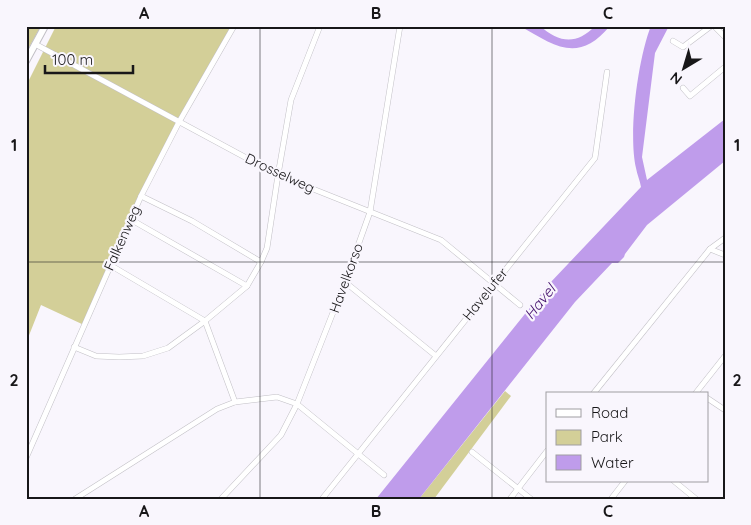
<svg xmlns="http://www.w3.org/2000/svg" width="751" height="525" font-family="Quicksand,sans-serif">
<rect width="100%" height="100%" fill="#f9f6fd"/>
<g fill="#d3cf98">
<path d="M26,26H41L26,53Z"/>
<path d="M56,26H234L141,196L84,325L41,305L26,343V86Z"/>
<path d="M505,391L511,396L434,499H419Z"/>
</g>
<g fill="#bf9ceb">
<path d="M520,26H540C559,43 577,45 595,26H610C578,64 555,46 520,26Z"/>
<path d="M651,26H669L655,53L642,157L647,180L725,119V161L647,225L625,254L624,257L618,263H612L575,302L419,499H376L549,284L641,187C640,181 637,174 636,168C628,134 638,58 651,26Z"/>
</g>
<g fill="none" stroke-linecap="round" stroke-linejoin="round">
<g stroke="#c2c0c6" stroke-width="6">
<g id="minor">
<path d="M714,26L725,37"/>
<path d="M673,41L683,47L711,26"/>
<path d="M35,44L278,175L441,240L520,305"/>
<path d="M683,88L690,96L725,67"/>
<path d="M141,196L192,221L261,262"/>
<path d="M130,219L247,286"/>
<path d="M710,249L725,255"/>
<path d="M110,265L205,321L235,402"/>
<path d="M345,282L436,356"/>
<path d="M74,347L96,356L119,357L143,356L168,348L205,321L247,286L261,262L267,248L278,175L291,100L320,26"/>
<path d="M593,394L710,249L725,238"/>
<path d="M695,394L725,356"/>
<path d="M707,398L725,410"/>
<path d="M472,452L531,499"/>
<path d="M26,458L141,196L179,122L234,26"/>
<path d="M674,481L696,499"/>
<path d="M75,499L217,409L235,402L277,397L297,404L384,475"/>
<path d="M221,499L281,435L297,404L345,282L370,212L400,26"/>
<path d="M322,499L595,158L607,72"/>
<path d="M510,499L547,451"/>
<path d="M611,499L625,481"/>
</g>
</g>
<g stroke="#c2c0c6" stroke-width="8">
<path id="tertiary" d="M26,61L45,26"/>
</g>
<use href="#minor" stroke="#fff" stroke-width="5"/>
<use href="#tertiary" stroke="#fff" stroke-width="6"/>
</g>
<path fill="none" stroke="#181719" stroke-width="1" stroke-opacity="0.55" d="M260,26V499M492,26V499M26,262H725"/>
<g text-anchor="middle" stroke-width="4.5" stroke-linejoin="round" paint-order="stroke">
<g font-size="14" fill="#181719" stroke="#f9f6fd">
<text transform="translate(280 173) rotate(25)" y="5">Drosselweg</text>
<text transform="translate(122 238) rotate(-66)" y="5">Falkenweg</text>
<text transform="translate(346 278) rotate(-70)" y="5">Havelkorso</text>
<text transform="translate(485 294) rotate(-51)" y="5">Havelufer</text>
</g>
<g font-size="15" font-style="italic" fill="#420e6b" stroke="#f9f6fd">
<text transform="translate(540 302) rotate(-51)" y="5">Havel</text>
</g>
</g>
<rect width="751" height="525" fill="none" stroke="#f9f6fd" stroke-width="55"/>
<rect x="546" y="392" width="162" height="90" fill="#f9f6fd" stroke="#9f9da2"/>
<rect x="556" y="409" width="25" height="8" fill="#ffffff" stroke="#9f9da2"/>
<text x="591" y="418" font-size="15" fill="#181719">Road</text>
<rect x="556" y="430" width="25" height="15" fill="#d3cf98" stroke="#9f9da2"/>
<text x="591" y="442" font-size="15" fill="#181719">Park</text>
<rect x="556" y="455" width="25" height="15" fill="#bf9ceb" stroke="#9f9da2"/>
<text x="591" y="468" font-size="15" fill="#181719">Water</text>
<g transform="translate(684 68) rotate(218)" stroke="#f9f6fd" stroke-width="4" paint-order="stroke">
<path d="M0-4L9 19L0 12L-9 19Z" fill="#181719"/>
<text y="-8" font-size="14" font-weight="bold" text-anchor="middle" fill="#181719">N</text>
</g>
<path d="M45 65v8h88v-8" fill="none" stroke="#181719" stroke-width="2.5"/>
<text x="52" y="65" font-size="15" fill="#181719" stroke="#f9f6fd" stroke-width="4" paint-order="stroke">100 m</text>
<rect x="28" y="28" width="696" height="470" fill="none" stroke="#181719" stroke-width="2"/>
<g font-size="16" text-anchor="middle" font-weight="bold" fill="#181719">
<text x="144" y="19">A</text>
<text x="376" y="19">B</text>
<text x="608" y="19">C</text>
<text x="14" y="151">1</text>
<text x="737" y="151">1</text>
<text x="14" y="386">2</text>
<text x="737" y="386">2</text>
<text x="144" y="517">A</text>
<text x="376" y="517">B</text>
<text x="608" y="517">C</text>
</g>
</svg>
